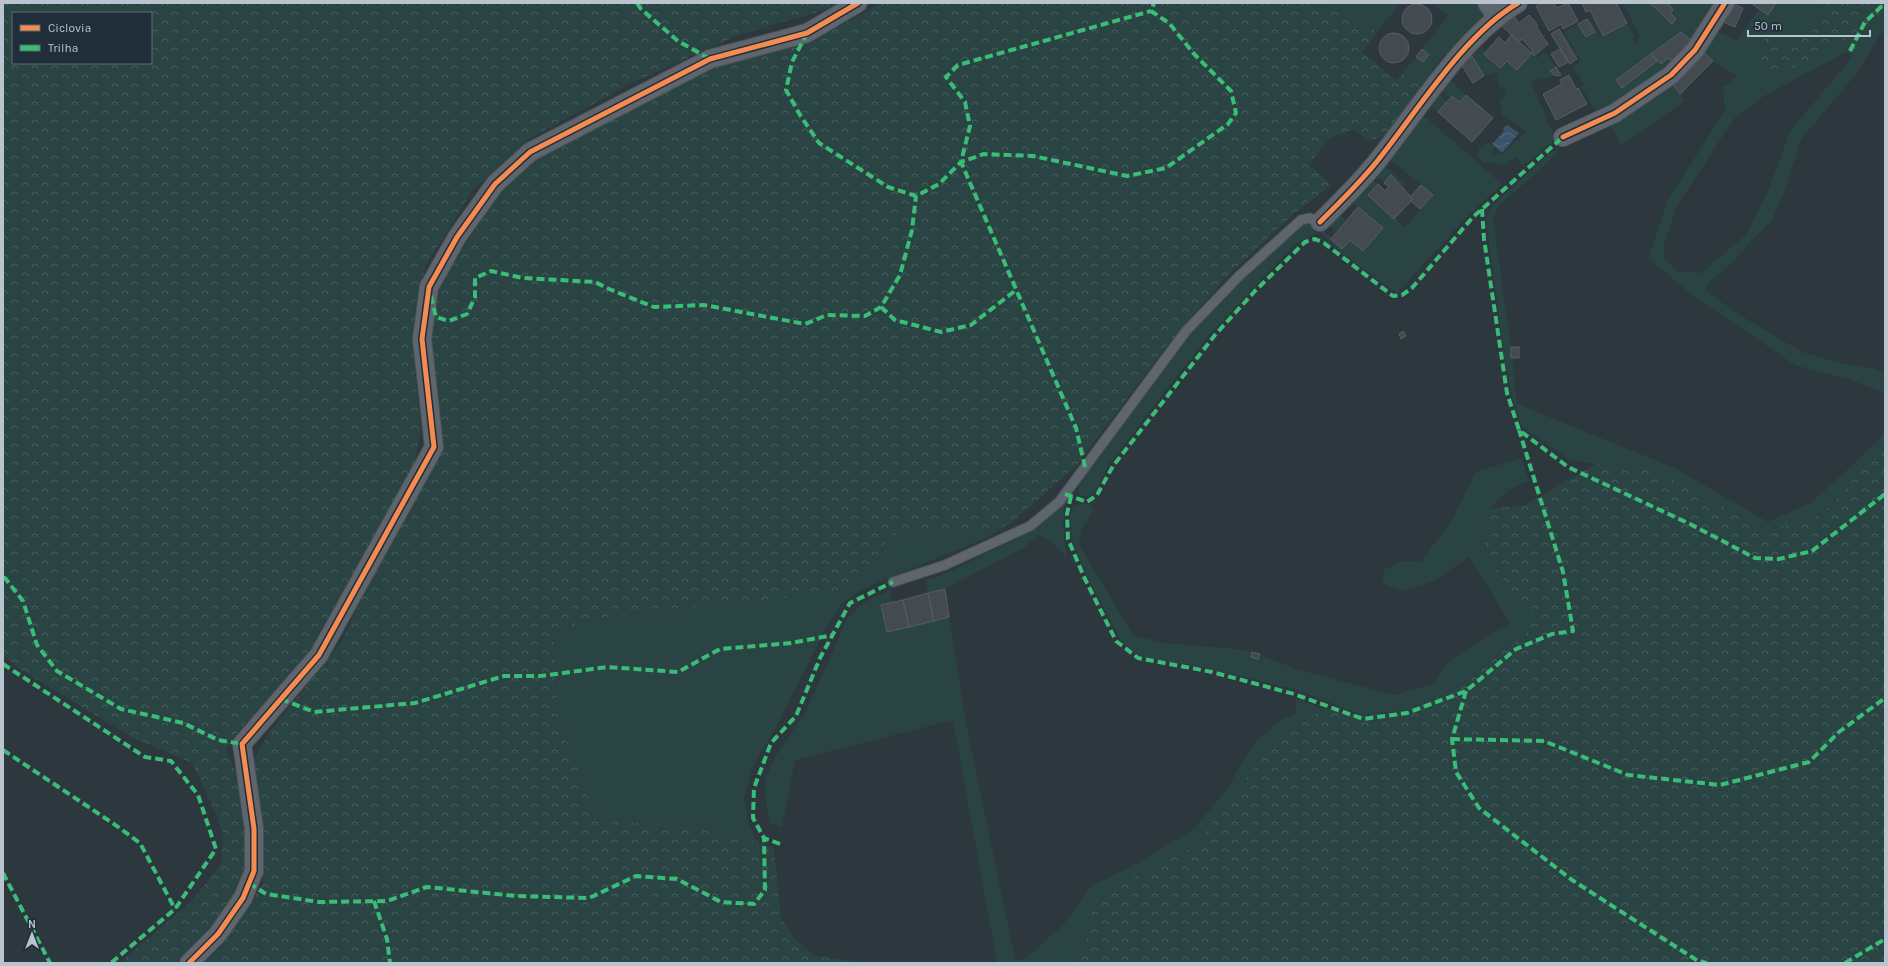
<svg xmlns="http://www.w3.org/2000/svg" width="1888" height="966" font-family="Karla,sans-serif">
<defs>
<pattern id="forest-crowns" width="20" height="18" patternUnits="userSpaceOnUse"><rect width="20" height="18" fill="#2a4444"/><path d="M2 6a3 3 0 1 1 6 0M12 15a3 3 0 1 1 6 0" fill="none" stroke="#475d5e"/></pattern>
<pattern id="water-waves" width="16" height="10" patternUnits="userSpaceOnUse"><rect width="16" height="10" fill="#395369"/><path d="M0 5q4-4 8 0t8 0" fill="none" stroke="#546a7d"/></pattern>
</defs>
<rect width="100%" height="100%" fill="#2d373e"/>
<g fill="#2a4444">
<path d="M1307,3H1400L1377,32L1352,17Z"/>
<path d="M1432,3H1480L1485,14L1481,24L1438,61L1421,87L1402,74L1416,57L1423,62L1429,56L1422,49L1448,16Z"/>
<path d="M1623,3H1650L1672,24L1676,19L1670,13L1673,10L1668,3H1720L1695,44L1681,32L1616,81L1622,88L1657,61L1661,64L1668,58L1675,64L1610,109L1596,111L1581,87L1585,85L1573,68L1581,61L1564,32L1578,24L1586,37L1595,32L1587,19L1589,17L1601,37L1627,23L1635,37L1632,38L1636,45L1638,44L1636,39L1640,37Z"/>
<path d="M1776,3H1825L1809,36L1786,48L1769,36L1770,79L1849,37L1850,44L1846,52L1764,96L1736,116L1678,204L1664,245V257L1677,271L1701,273L1746,235L1769,189L1790,131L1844,67L1874,19L1885,10V30L1881,34L1856,74L1801,139L1783,195L1772,220L1729,265L1707,285L1705,291L1748,320L1802,352L1840,363L1872,368L1885,373V393L1848,379L1795,365L1693,296L1648,258L1668,199L1725,111L1723,86L1730,84L1737,76L1713,61L1703,52L1715,30L1737,41L1759,9Z"/>
<path d="M1482,48L1486,52L1484,54L1500,68L1507,61L1517,70L1532,53L1537,58L1546,52L1556,67L1550,71L1556,76L1531,81L1555,139L1523,166L1516,157L1506,164L1483,162L1478,157L1479,148L1485,143L1492,144L1496,147L1493,149V154H1503L1508,148L1527,131L1502,115L1500,99L1506,96L1505,87L1500,88L1496,72L1484,76L1472,56Z"/>
<path d="M1449,78L1466,95L1460,102L1452,96L1450,98L1441,89Z"/>
<path d="M1672,83L1685,101L1621,145L1609,123Z"/>
<path d="M1439,93L1447,102L1438,112L1430,105Z"/>
<path d="M1423,115L1502,184L1464,220L1397,293L1340,252L1320,232L1295,244L1209,335L1109,464L1096,491L1089,497L1079,495L1078,484L1190,333L1244,278L1301,226L1310,223L1320,232L1323,229L1342,249L1350,240L1363,251L1383,228L1350,200L1370,178L1378,184L1368,195L1405,227L1433,195L1388,158Z"/>
<path d="M1557,150L1558,153L1498,207L1493,218L1511,347L1517,404L1675,468L1768,522L1812,502L1876,443L1885,429L1884,447L1830,506L1810,520L1765,530L1648,466L1596,464L1569,459L1522,427L1513,400L1505,362L1486,220L1492,206L1552,151Z"/>
<path d="M1382,164L1406,184L1404,188L1391,176L1384,183L1373,174Z"/>
<path d="M1338,212L1346,221L1336,232L1328,224Z"/>
<path d="M1521,458L1529,481L1510,489L1490,509L1484,554L1519,602L1530,613L1526,635L1508,646L1467,680L1438,697L1404,710L1361,715L1297,690L1213,670L1139,656L1121,641L1087,576L1072,540L1070,517L1073,507L1082,504L1091,505L1094,510L1081,531L1079,545L1133,635L1163,643L1239,649L1252,652L1299,670L1394,695L1432,684L1451,659L1510,623L1469,557L1432,582L1401,591L1383,584L1384,570L1400,562L1421,561L1451,522L1476,472Z"/>
<path d="M1063,502H1066C1062,522 1063,538 1067,558L1048,539L1038,535L1025,547L945,589L928,593L926,580C948,574 967,563 987,553C1015,539 1044,527 1063,502Z"/>
<path d="M1010,524L986,538L883,580L858,592L841,604L825,630L775,729L754,764L744,797L749,826L758,843L732,834L598,820L558,718L554,639L580,621L689,607L873,571L887,537L921,529L977,534Z"/>
<path d="M890,590L891,602L881,605L887,631L949,617L965,718L1015,959L1024,960L1063,925L1091,886L1129,868L1194,829L1226,790L1254,743L1282,719L1297,713L1295,698L1324,709L1277,738L1251,782L1196,845L1110,889L1090,915L1084,952L1077,963H997L953,720L795,760L782,828L769,823L764,781L777,754L806,711L848,617L864,602Z"/>
</g>
<g fill="url(#forest-crowns)" fill-rule="evenodd">
<path d="M3,3H838L831,8L738,35L634,82L530,138L473,190L425,267L415,308V374L421,429L414,465L300,666L241,728L226,749L243,790L246,833L244,876L218,923L179,963H120L192,901L221,864L223,834L216,814L192,763L131,737L20,669L3,655ZM13,13H151V63H13Z"/>
<path d="M881,3H1307L1352,17L1377,32L1362,53L1397,80L1402,74L1421,87L1385,135L1369,141L1354,129L1330,138L1309,164L1331,185L1295,213L1225,278L1165,348L1076,466L1010,524L977,534L921,529L887,537L873,571L832,593L689,607L580,621L554,639L558,718L598,820L652,824L732,834L774,848L781,918L795,939L815,956L870,963H204L222,946L263,884L254,782L255,758L269,733L341,642L383,555L428,476L439,438L440,416L428,331L442,280L499,194L543,153L715,65L833,30Z"/>
<path d="M1825,3H1885V10L1874,20L1852,54L1846,52L1850,44L1849,37L1770,80L1761,60L1760,43L1769,36L1786,48L1809,36Z"/>
<path d="M1885,445V963H1077L1084,952L1090,915L1110,889L1196,845L1277,738L1324,709C1336,711 1349,715 1361,715C1397,716 1438,701 1467,680C1487,666 1504,648 1526,635L1530,613L1519,602L1484,554L1490,509L1525,505L1596,464L1648,466L1765,530L1810,520L1830,506Z"/>
</g>
<path fill="url(#water-waves)" d="M1507,125L1519,133L1502,153L1492,144L1504,131L1503,128Z"/>
<g fill="#434b51" stroke="#565e65">
<path d="M1543,3H1554L1557,8L1568,3L1578,21L1563,29L1561,24L1549,31L1536,6Z"/>
<path d="M1582,3H1616L1627,23L1603,36L1590,10L1586,12Z"/>
<path d="M1650,3H1668L1673,10L1670,13L1676,19L1672,24Z"/>
<path d="M1731,3L1743,8L1735,27L1721,21Z"/>
<path d="M1751,3H1776L1768,15Z"/>
<circle cx="1417" cy="19" r="15"/>
<path d="M1513,15L1519,23L1529,15L1537,24V28L1548,44L1534,56L1532,53L1533,51L1522,39L1519,42L1501,25Z"/>
<path d="M1587,19L1595,32L1586,37L1578,24Z"/>
<path d="M1559,29L1577,59L1570,64L1551,34Z"/>
<path d="M1681,32L1695,44L1675,64L1668,58L1661,64L1651,54Z"/>
<circle cx="1394" cy="48" r="15"/>
<path d="M1511,35L1532,53L1517,70L1507,61L1500,68L1484,54L1499,37L1505,43Z"/>
<path d="M1422,49L1429,55L1423,62L1416,57Z"/>
<path d="M1560,49L1568,62L1559,67L1551,54Z"/>
<path d="M1703,52L1713,61L1680,94L1672,83Z"/>
<path d="M1651,54L1657,61L1622,88L1616,80Z"/>
<path d="M1472,56L1484,76L1473,83L1461,64Z"/>
<path d="M1556,67L1561,75L1556,76L1550,71Z"/>
<path d="M1569,75L1576,89L1578,88L1587,104L1556,120L1543,94L1562,84L1560,80Z"/>
<path d="M1466,95L1493,118L1472,142L1438,112L1452,96L1460,102Z"/>
<path d="M1391,175L1413,199L1394,219L1368,195L1378,184L1385,191L1389,187L1384,183Z"/>
<path d="M1421,185L1433,195L1420,209L1411,201L1413,199L1410,197Z"/>
<path d="M1358,207L1383,228L1363,251L1350,240L1342,249L1331,239Z"/>
<path d="M1403,331L1406,336L1401,339L1399,334Z"/>
<rect x="1511" y="347" width="8" height="11"/>
<path d="M945,589L949,617L934,621L928,593Z"/>
<path d="M928,593L934,621L909,627L903,600Z"/>
<path d="M903,600L909,627L887,632L881,605Z"/>
<path d="M1252,652L1260,654L1258,659L1251,657Z"/>
</g>
<g fill="none" stroke-linecap="round" stroke-linejoin="round">
<g stroke="#4c5358" stroke-width="11">
<path id="lane" d="M893,582L945,565L1030,526L1059,502L1186,331L1239,276L1301,220L1310,218L1320,222"/>
</g>
<g stroke="#4c5358" stroke-width="20">
<g id="street">
<path d="M1487,3L1497,18"/>
<path d="M1563,137L1615,113L1671,75L1695,50L1725,3"/>
<path d="M1320,222C1342,200 1364,179 1382,155C1420,107 1465,34 1518,3"/>
<path d="M189,963L218,934L243,898L254,871V829L242,744L319,655L434,447L422,339L429,287L457,237L495,184L530,152L710,59L807,33L858,3"/>
</g>
</g>
<use href="#lane" stroke="#5e656c" stroke-width="9"/>
<use href="#street" stroke="#5e656c" stroke-width="18"/>
<g stroke="#3abd76" stroke-width="4" stroke-dasharray="8 4" stroke-linecap="butt">
<path d="M637,3L641,9L678,41L710,59"/>
<path d="M807,33L792,62L786,90L800,115L819,143L888,187L916,196L939,184L961,162L984,154L1033,156L1127,176L1166,168L1228,124L1236,113L1231,91L1195,55L1169,23L1151,11L1154,3"/>
<path d="M1850,51L1865,22L1885,3"/>
<path d="M1482,209L1484,239L1507,393L1519,430L1568,467L1690,524L1755,558L1779,559L1812,551L1885,494"/>
<path d="M431,296L436,317L449,321L467,314L475,297V278L491,271L523,278L595,282L609,289L654,307L704,305L805,324L827,315L865,316L881,307L900,275L912,230L916,196"/>
<path d="M881,307L895,320L941,332L971,325L1016,290"/>
<path d="M1085,467L1076,428L961,162L970,126L965,102L946,77L958,65L1151,11"/>
<path d="M1065,494L1087,502L1097,495L1113,466L1215,335L1255,291L1305,242L1315,239L1324,243L1393,296L1402,295L1412,288L1473,217L1563,137"/>
<path d="M1071,496L1067,514L1068,539L1084,577L1116,641L1138,658L1212,672L1294,694L1363,719L1407,713L1466,691L1516,649L1552,634L1573,631L1563,572L1519,430"/>
<path d="M3,578H5L23,601L37,645L57,671L121,709L183,723L218,740L242,744"/>
<path d="M3,664L145,757L171,761L198,795L216,849L175,909L111,963"/>
<path d="M1466,691L1452,739L1456,772L1479,808L1572,880L1698,961L1707,963"/>
<path d="M281,699L314,712L415,703L504,676H541L607,667L678,672L720,649L791,643L833,635"/>
<path d="M1452,739L1544,741L1628,775L1720,785L1809,762L1839,732L1885,698"/>
<path d="M3,750L114,824L140,843L175,909"/>
<path d="M780,844L764,838L753,818L754,788L771,743L796,716L820,658L850,603L893,582"/>
<path d="M3,873L50,963"/>
<path d="M249,883L266,894L319,902L387,901L427,887L516,896L589,898L636,876L677,879L721,902L754,904L765,890L764,838"/>
<path d="M374,901L387,939L390,963"/>
<path d="M1845,963L1885,939"/>
</g>
<g stroke="#202e3a" stroke-width="8">
<g id="cycleway">
<path d="M1563,137L1615,113L1671,75L1695,50L1725,3"/>
<path d="M1320,222C1342,200 1364,179 1382,155C1420,107 1465,34 1518,3"/>
<path d="M189,963L218,934L243,898L254,871V829L242,744L319,655L434,447L422,339L429,287L457,237L495,184L530,152L710,59L807,33L858,3"/>
</g>
</g>
<use href="#cycleway" stroke="#f68b52" stroke-width="5"/>
</g>
<rect width="1888" height="966" fill="none" stroke="#b9c4ce" stroke-width="8"/>
<rect x="12" y="12" width="140" height="52" fill="#202e3a" stroke="#5d6a75"/>
<rect x="20" y="25" width="20" height="6" fill="#f68b52" stroke="#5d6a75"/>
<text x="48" y="32" font-size="12" fill="#b9c4ce">Ciclovia</text>
<rect x="20" y="45" width="20" height="6" fill="#3abd76" stroke="#5d6a75"/>
<text x="48" y="52" font-size="12" fill="#b9c4ce">Trilha</text>
<g transform="translate(32 934)" stroke="#202e3a" stroke-width="3" paint-order="stroke">
<path d="M0-3L7 15L0 10L-7 15Z" fill="#b9c4ce"/>
<text y="-6" font-size="11" font-weight="bold" text-anchor="middle" fill="#b9c4ce">N</text>
</g>
<path d="M1748 30v6h122v-6" fill="none" stroke="#b9c4ce" stroke-width="2"/>
<text x="1754" y="30" font-size="12" fill="#b9c4ce" stroke="#202e3a" stroke-width="3" paint-order="stroke">50 m</text>
</svg>
